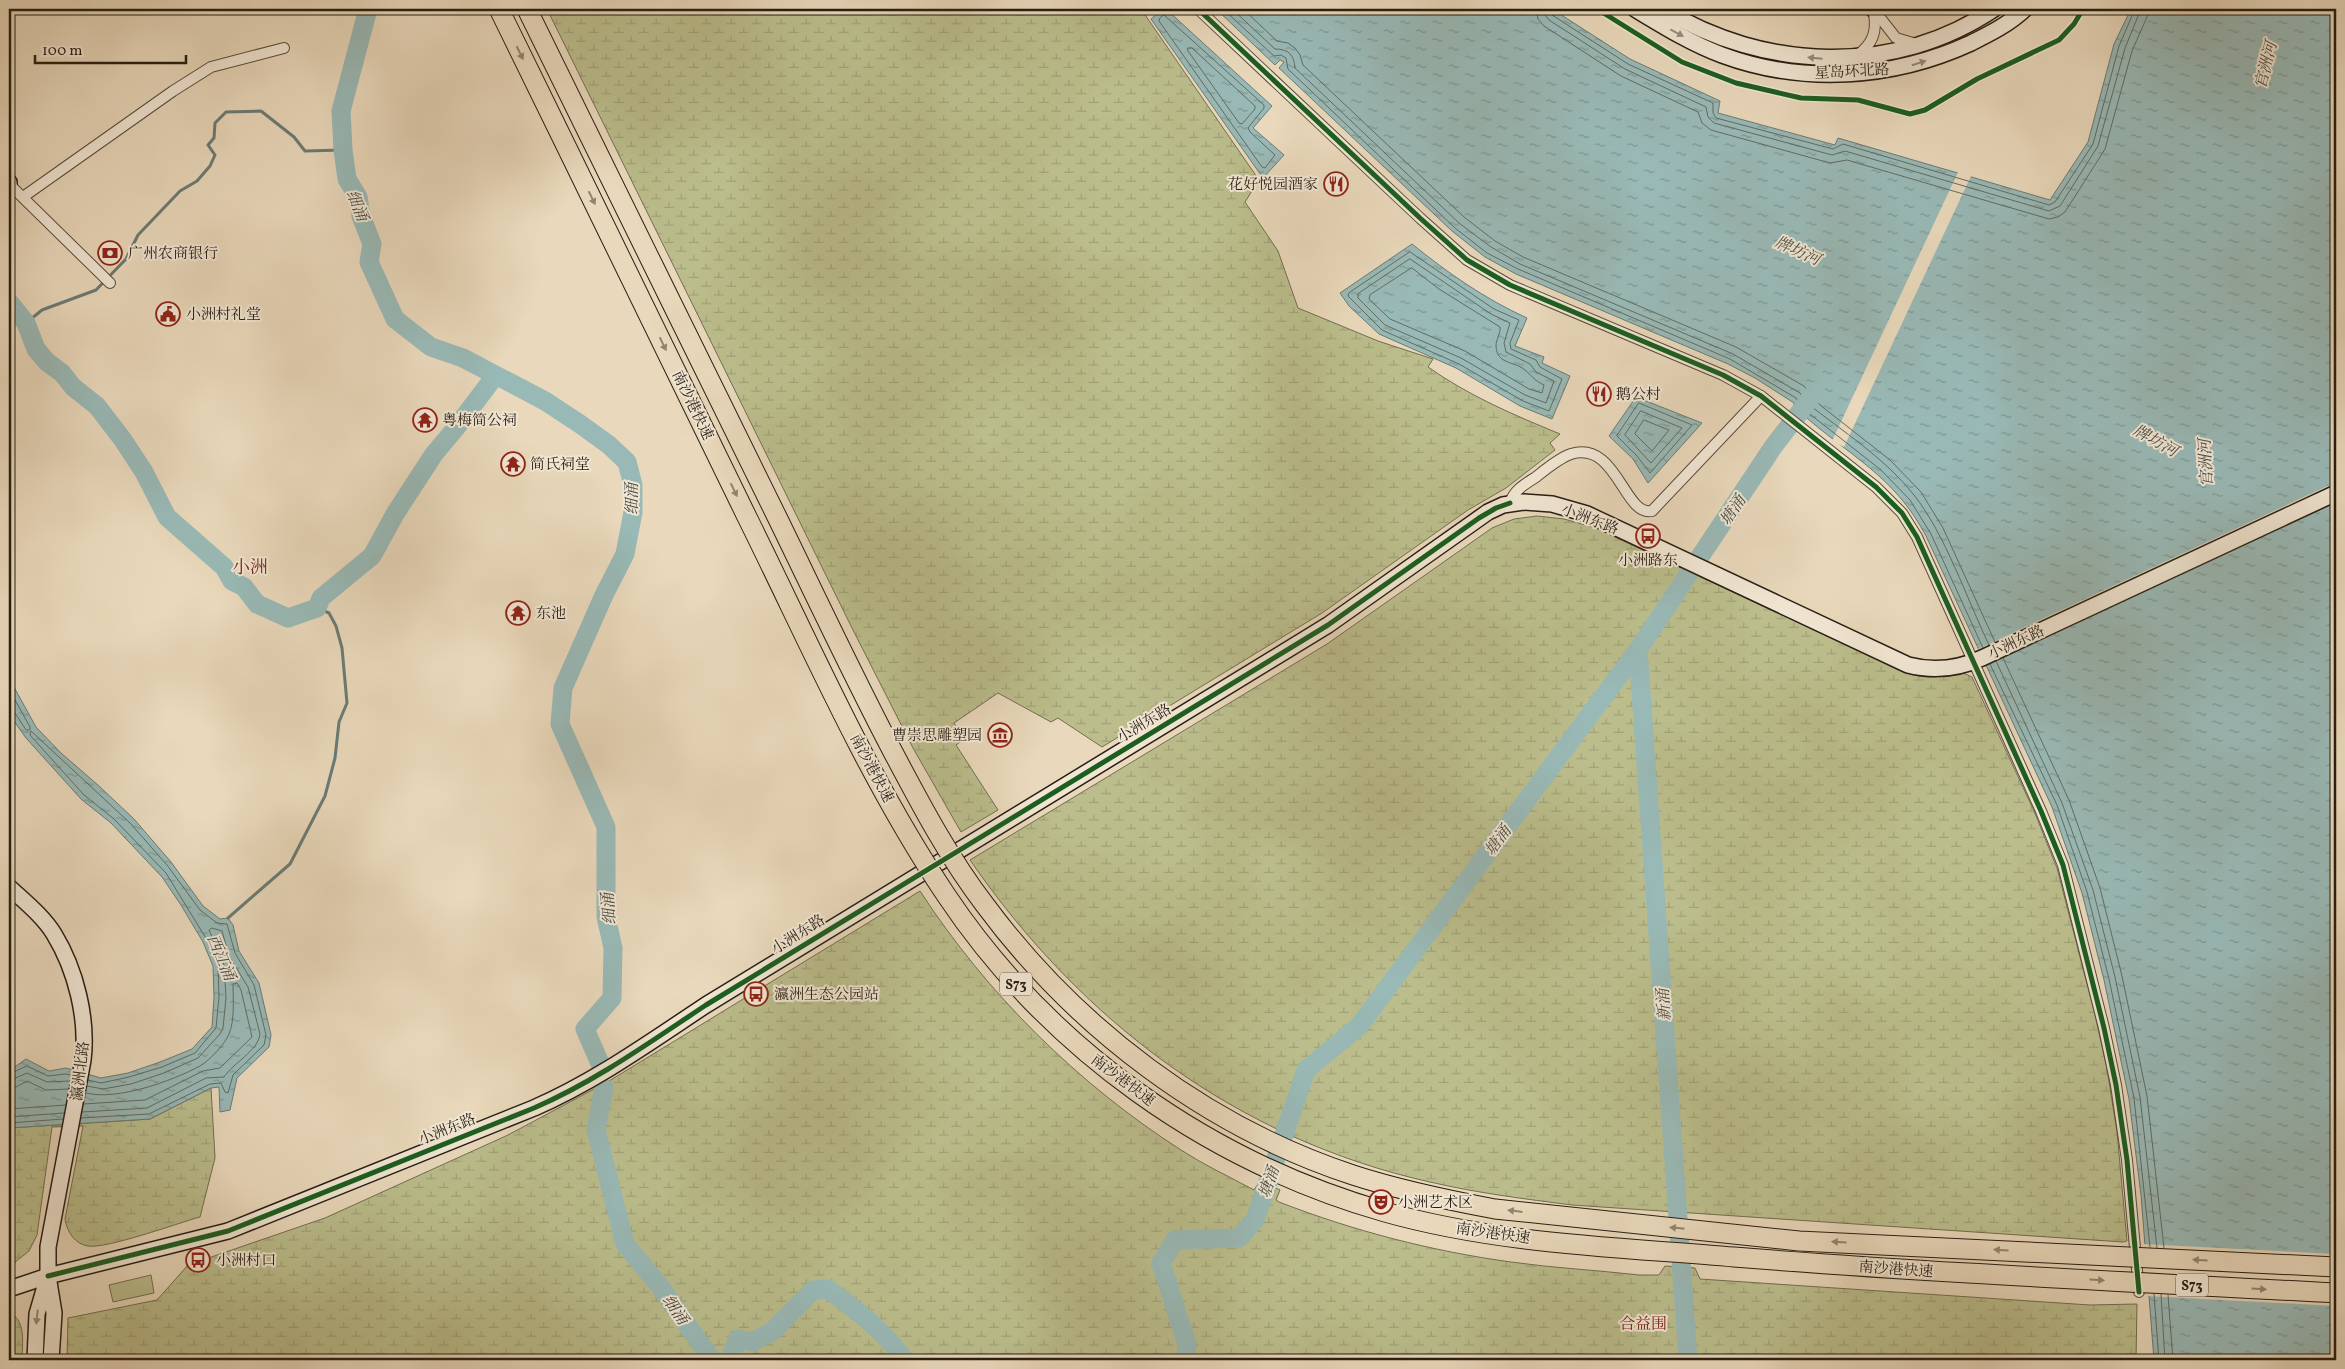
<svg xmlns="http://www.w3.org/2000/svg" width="2345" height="1369" font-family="Vollkorn,'Noto Serif SC',serif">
<defs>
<pattern id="wetland-marsh" width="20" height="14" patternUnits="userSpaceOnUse" patternTransform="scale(1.25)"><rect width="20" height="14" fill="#bbbd8c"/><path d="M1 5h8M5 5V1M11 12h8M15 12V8" fill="none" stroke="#a1a278"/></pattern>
<pattern id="water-ripples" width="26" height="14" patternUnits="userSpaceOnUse" patternTransform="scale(1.25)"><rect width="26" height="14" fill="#99b9b6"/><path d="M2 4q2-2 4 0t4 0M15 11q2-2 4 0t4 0" fill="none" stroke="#7d9693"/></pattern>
</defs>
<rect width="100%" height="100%" fill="#e9d8bb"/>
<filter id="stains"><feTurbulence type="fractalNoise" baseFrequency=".004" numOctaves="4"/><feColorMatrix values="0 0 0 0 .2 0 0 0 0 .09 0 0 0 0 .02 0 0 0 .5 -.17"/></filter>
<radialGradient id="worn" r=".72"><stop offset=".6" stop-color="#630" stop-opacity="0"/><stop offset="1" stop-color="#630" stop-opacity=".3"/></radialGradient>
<path fill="#bbbd8c" stroke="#716e50" d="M151,1275L154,1293L113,1302L109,1285Z"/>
<g fill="url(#wetland-marsh)" stroke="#716e50">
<path d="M547,9H1141L1259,180L1245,202L1278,251L1298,308L1378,341L1433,359L1428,367C1471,397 1512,414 1560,434L1550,443L1555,450L1506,488L1468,510L1322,613L1102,747L1058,718L1051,722L998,693L954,723L964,739L956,745L998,810L961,832L913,748L852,628Z"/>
<path d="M1537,516L1564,519L1596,528L1900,670L1933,677L1963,673L1972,677L2034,811L2057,868L2095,1015L2107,1069L2117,1132L2127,1241L2123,1242L1572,1205C1525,1199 1477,1193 1430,1182C1237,1139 1081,1021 970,860L1327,644L1492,528L1514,519Z"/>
<path d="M920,891C987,994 1078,1084 1181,1150C1204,1165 1230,1177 1254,1190L1260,1181L1280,1190L1276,1200L1279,1202C1354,1231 1431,1251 1511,1262C1553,1268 1596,1270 1639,1275H1659L1665,1266L1695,1268L1700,1279L2090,1305L2137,1304L2136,1360H67L68,1318L157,1300L188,1265L325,1218L508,1135L609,1081Z"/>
<path d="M211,1088L215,1158L200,1217C178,1223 107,1249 88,1246C75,1244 67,1232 65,1219L83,1126L52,1127L37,1235L29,1251L9,1267V1128L150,1119Z"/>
<path d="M9,1312C27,1321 22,1344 22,1360H9Z"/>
</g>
<g fill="url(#water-ripples)" stroke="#6b7b75">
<path d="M1163,9H1166L1272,106L1253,128L1284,155L1263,178L1151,19Z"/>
<path d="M1216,9H1552L1630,59L1720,101L1718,113L1835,145L1838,138L2050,200L2088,142L2114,44L2131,9H2336V1360H2154L2141,1195L2129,1099L2104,980L2082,893L2052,807L1926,536C1894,475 1849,456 1800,412L1783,426L1794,410V403L1755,378L1728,364L1516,274L1485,257L1452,231L1279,68L1284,62L1280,60L1275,65Z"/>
<path d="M1412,244C1448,273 1485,299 1527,318L1515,346L1544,357L1542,363L1570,376L1552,419L1520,406L1456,368L1379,334L1349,306L1340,293Z"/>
<path d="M1636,397L1702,423L1648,483L1633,459L1609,436Z"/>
<path d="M9,678L36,727L61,753L99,786L134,819L171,862L203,906L220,919L228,918L233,925L239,951L259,983L271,1035L269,1047L237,1078L230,1110L220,1112L219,1087L211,1088L150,1119L9,1128V1071L26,1059L49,1071L66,1068L101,1078L128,1073L160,1062L192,1049L212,1027L214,997L213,966L203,942L181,905L162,877L111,823L81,799L26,738L9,714Z"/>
</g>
<g fill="#e9d8bb">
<path d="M1959,170L1972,174L1844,447L1832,441Z"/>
<path d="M2336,482V502L1986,665L1978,649Z"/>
<path d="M2143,1244L2336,1254V1306L2147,1296Z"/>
</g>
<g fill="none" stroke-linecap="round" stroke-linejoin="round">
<g stroke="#606c64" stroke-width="1">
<path d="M1223,9L1274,56L1281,55L1286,58L1288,69L1455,228L1487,253L1518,269L1730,359L1796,398L1801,407L1881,470L1910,500L1931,534L1983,648"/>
<path d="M1232,9L1275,49C1289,49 1294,55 1295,68L1459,223L1491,247L1520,264L1733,354L1800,393L1807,403C1842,431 1885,458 1914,495C1945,534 1967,599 1989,645"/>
<path d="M1243,9L1277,41L1288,43L1295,48L1300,55L1303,65L1464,217L1495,241L1523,257L1736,347L1804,386L1820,405L1890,460L1921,492L1943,528L1995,642"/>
<path d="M1536,9L1538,19L1544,26L1621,76L1698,112L1702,123L1711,130L1830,163L1847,160L2049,219L2058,217L2065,212L2105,149L2132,51L2147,17L2149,9"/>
<path d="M1543,9L1545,15L1549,20L1625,69L1706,107L1708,117L1714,123L1832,155L1845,151L2049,211L2060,206L2098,146L2125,48L2141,9"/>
<path d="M1550,9L1552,15L1628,64L1713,103V113L1716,118L1833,149L1843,144L2049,205L2055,202L2093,144L2119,46L2135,9"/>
<path d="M1164,15L1264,105V108L1248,128L1250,132L1275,155L1265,168L1262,167L1159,21L1160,18Z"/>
<path d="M1188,48H1192L1255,106V109L1242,124L1239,123L1188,51Z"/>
<path d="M1410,252L1494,309L1519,320L1510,343L1511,349L1536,360L1540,367L1562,379L1549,411L1523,401L1459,364L1382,330L1348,296L1349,293Z"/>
<path d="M1410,259L1491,314L1510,323L1504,343L1506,352L1530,364L1536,372L1554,381L1546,403L1525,395L1461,358L1385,325L1358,298V294Z"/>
<path d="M1412,268L1439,289L1500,327C1501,333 1496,339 1496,346C1497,365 1515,361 1525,370C1532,376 1535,381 1544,385L1542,393L1529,389L1465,351L1390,319L1369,299L1370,295Z"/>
<path d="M1639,403L1692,425L1650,473L1637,456L1617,436Z"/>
<path d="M1641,411L1682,428L1651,463L1625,435Z"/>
<path d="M1644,420L1669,430L1652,451L1635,434Z"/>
<path d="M2003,658L2069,800L2100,888L2122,976L2147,1096L2164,1248"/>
<path d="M1996,661L2062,803L2093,890L2115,977L2140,1097L2157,1248"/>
<path d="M1990,664L2057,805L2087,892L2109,979L2134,1098L2150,1247"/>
<path d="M9,689L30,727V730H26L15,713L9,712"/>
<path d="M9,1074L27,1066L48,1076L65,1074L71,1075"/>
<path d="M9,1081L27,1073L47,1082L70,1081"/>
<path d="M9,1088L16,1087L27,1081L46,1090L69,1089"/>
<path d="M84,1104L145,1100L203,1071L220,1068L252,1037L241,990L237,983L233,984C233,999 235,1020 229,1034C225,1044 210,1060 200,1066C172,1081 117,1101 86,1093"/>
<path d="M9,1109L66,1105"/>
<path d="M82,1112L147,1108L206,1078L224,1077C233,1063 258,1051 260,1034L248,987L229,956L222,931L212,928L209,930L224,965L226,998L223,1028L220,1034L198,1058L164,1073L131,1084L103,1089L87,1086"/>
<path d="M9,1117L64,1113"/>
<path d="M81,1118L149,1114L210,1084L221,1083L225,1092L228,1093L233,1075L264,1045L266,1035L254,985L235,953L227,924L217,923L200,910L167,865L130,823L31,731L30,735L84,795L114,819L166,873L207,940L218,965L219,997L216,1028L195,1053L162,1067L129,1077L101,1083L88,1080"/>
<path d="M9,1123L63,1119"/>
<path d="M2154,1294L2159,1360"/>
<path d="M2161,1294L2165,1360"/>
<path d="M2168,1295L2173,1360"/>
</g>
<g stroke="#6b7b75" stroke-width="3">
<path d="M26,323L42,310L96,290L126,259L138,235L180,191L197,181L210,166L215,155L208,145L214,138L215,123L226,112L261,111L294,137L305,151L343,150"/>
<path d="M228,918L290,864L325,796L335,758L339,722L347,703L342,648L336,626L329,613L317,608"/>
</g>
<g stroke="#99b9b6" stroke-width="19">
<path d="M368,9L341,111L343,150L347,179L358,197L361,216L372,244L369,262L395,319L431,347L463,358L545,401L580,424L609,445L627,462L633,485V512L625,554L604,595L563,688L560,724L606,827V917L613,948L612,998L585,1029L602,1068"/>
<path d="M9,302L26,323L36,349L47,362L62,373L73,387L97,406L123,440L144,472L167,517L224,567L232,581L244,587L257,604L288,618L317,608L321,598L372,556L395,514L434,454L455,429L495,376"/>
<path d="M1638,650L1688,1360"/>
<path d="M604,1088L596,1130L625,1244L659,1285L712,1360"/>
<path d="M729,1360L738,1339L752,1342L773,1331L813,1290L828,1289C853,1308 887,1333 904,1360"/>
<path d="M1186,1360L1187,1344L1161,1263L1175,1240L1239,1238L1255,1220L1306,1070L1359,1026L1638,650L1773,447L1816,391"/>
</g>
<g stroke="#584c3d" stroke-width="12">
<g id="street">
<path d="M1198,9L1420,218L1467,260L1510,285L1723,375L1761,396L1876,487L1902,513L1917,537L2041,811L2063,865L2104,1028L2116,1085L2127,1160L2139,1292"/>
<path d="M1874,10L1896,38L1913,43"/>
<path d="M1858,55C1873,43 1877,32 1874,13"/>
<path d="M9,184L110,283"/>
<path d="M23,197L173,91L211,67L284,48"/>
<path d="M1510,503C1514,490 1525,484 1536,477C1546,469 1559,458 1571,454C1617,440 1624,517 1652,511L1761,396"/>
</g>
</g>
<g stroke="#271e13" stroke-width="18">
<g id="secondary">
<path d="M1635,9C1663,26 1692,44 1722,55C1803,85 1893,79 1971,43C1991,33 2009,24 2025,9"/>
<path d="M1663,9C1764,71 1894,76 1994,9"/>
<path d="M1873,9L1874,10"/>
<path d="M9,182V184"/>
<path d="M9,887C24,901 43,916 54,934C76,970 88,1019 83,1060L48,1247V1276L54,1313L51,1360"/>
<path d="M9,1289L48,1276L228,1231L534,1108C596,1081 650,1042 706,1005L1328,625L1488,512L1503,505L1523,502L1552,504L1587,514L1908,665C1935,672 1958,669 1982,658"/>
<path d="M35,1360L37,1314L48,1276"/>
</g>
</g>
<use href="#street" stroke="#f1e6d3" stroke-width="10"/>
<use href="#secondary" stroke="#f1e6d3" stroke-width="15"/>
<g stroke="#271e13" stroke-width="18" stroke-linecap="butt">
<path id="secondary-bridge" d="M1982,658L2336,493"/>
</g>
<g stroke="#271e13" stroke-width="21" stroke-linecap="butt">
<g id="highway-bridge">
<path d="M499,9C582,178 664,347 747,517C810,644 867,777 946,895C1049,1049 1207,1161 1385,1212C1498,1244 1618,1247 1734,1257C1934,1273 2135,1282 2336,1293"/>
<path d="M527,9C611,179 694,349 778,519C816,597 853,676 893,752C921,805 949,858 985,905C1076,1028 1207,1127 1353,1175C1399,1190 1447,1200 1495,1209L1799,1241L2336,1267"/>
</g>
</g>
<use href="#secondary-bridge" stroke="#f1e6d3" stroke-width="15"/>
<use href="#highway-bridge" stroke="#e9d8bb" stroke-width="19"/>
<g stroke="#f1e6d3" stroke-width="8">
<g id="cycleway">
<path d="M1198,9L1420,218L1467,260L1510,285L1723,375L1761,396L1876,487L1902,513L1917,537L2041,811L2063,865L2104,1028L2116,1085L2127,1160L2139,1292"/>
<path d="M1597,9L1682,62L1736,83L1801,98L1858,100L1910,114L1925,110L1977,79L2059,40L2074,24L2083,9"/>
<path d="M48,1276L228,1231L534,1108C596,1081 650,1042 706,1005L1328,625L1479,518L1496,508L1510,503"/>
</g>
</g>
<use href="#cycleway" stroke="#1b5e20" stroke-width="5"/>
</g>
<defs><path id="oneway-solid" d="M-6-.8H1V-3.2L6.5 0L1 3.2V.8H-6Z" transform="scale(1.25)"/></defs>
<g fill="#968c7d">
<use href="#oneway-solid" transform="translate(1677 33) rotate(28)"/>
<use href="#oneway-solid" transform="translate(1815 58) rotate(-175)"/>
<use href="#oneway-solid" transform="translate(1919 63) rotate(-17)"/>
<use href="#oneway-solid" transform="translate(37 1317) rotate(96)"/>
</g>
<g fill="#92846f">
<use href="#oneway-solid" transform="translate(520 53) rotate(64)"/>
<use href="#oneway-solid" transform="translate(592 198) rotate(64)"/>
<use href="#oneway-solid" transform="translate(663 344) rotate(64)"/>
<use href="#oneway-solid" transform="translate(734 490) rotate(64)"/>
<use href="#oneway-solid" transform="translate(1515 1211) rotate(-173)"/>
<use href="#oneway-solid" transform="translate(1677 1228) rotate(-174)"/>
<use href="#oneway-solid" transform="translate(1839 1242) rotate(-177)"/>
<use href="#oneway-solid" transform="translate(2001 1250) rotate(-177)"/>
<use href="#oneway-solid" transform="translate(2200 1260) rotate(-177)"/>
<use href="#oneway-solid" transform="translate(2097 1280) rotate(3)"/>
<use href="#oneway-solid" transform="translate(2259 1289) rotate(3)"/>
</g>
<defs>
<g id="restaurant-ring" transform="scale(1.25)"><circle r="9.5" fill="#f1e6d3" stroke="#8f2418" stroke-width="1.5"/><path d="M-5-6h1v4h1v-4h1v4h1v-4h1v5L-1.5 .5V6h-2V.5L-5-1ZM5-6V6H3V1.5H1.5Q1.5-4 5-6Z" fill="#8f2418"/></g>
<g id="bank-ring" transform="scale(1.25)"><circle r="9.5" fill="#f1e6d3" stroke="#8f2418" stroke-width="1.5"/><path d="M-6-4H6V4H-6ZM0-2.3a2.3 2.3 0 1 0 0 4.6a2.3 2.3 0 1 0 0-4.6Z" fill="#8f2418"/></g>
<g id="civic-ring" transform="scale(1.25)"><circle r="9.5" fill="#f1e6d3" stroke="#8f2418" stroke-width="1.5"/><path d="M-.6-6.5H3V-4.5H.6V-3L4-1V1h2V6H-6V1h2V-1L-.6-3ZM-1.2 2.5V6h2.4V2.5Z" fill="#8f2418"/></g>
<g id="temple-ring" transform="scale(1.25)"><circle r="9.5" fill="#f1e6d3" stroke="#8f2418" stroke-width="1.5"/><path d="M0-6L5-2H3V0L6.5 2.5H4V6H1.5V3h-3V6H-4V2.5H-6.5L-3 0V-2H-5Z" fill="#8f2418"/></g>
<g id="bus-ring" transform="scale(1.25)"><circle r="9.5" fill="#f1e6d3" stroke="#8f2418" stroke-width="1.5"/><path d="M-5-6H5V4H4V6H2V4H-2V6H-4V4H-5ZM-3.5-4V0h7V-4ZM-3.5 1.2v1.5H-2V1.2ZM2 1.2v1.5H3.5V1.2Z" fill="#8f2418"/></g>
<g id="museum-ring" transform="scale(1.25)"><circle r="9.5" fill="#f1e6d3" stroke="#8f2418" stroke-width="1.5"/><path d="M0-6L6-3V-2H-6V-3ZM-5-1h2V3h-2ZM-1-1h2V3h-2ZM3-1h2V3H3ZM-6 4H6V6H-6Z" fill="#8f2418"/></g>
<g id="theatre-ring" transform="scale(1.25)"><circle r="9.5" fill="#f1e6d3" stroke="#8f2418" stroke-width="1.5"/><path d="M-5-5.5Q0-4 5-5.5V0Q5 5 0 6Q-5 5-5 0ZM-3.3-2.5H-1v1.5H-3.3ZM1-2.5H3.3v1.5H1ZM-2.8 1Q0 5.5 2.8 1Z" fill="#8f2418"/></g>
</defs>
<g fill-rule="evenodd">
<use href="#restaurant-ring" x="1336" y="184"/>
<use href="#bank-ring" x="110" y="253"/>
<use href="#civic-ring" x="168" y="314"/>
<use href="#restaurant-ring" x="1599" y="394"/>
<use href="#temple-ring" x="425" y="420"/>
<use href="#temple-ring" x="513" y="464"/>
<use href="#bus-ring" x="1648" y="536"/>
<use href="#temple-ring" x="518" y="613"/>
<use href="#museum-ring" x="1000" y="735"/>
<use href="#bus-ring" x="756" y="994"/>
<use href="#theatre-ring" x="1381" y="1202"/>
<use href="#bus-ring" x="198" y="1260"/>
</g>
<g text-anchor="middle" stroke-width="4" stroke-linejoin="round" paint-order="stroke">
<g fill="#f1e6d3" stroke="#645a4d" stroke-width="1">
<rect x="1000" y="972.5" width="32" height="23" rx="4"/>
<rect x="2176" y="1273.5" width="32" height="23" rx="4"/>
</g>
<g font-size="14" font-weight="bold" fill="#271e13">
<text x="1016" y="989">S73</text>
<text x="2192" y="1290">S73</text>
</g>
<g font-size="15" fill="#271e13" stroke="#f1e6d3">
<text transform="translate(1852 71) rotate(-3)" y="5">星岛环北路</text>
<text transform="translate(693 405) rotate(64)" y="5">南沙港快速</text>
<text transform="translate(1590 519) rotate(21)" y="5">小洲东路</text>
<text transform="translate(2016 642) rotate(-25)" y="5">小洲东路</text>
<text transform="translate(1144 723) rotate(-31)" y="5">小洲东路</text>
<text transform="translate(872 768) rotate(62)" y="5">南沙港快速</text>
<text transform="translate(798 934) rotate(-32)" y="5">小洲东路</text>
<text transform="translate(80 1071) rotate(-83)" y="5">瀛洲北路</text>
<text transform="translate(1123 1080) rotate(37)" y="5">南沙港快速</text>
<text transform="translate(447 1129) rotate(-22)" y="5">小洲东路</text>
<text transform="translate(1493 1233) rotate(8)" y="5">南沙港快速</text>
<text transform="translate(1896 1269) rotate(4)" y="5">南沙港快速</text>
</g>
<g font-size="15" fill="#271e13" stroke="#f1e6d3" text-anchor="start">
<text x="1318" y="189" text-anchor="end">花好悦园酒家</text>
<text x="128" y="258">广州农商银行</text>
<text x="186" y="319">小洲村礼堂</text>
<text x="1616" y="399">鹅公村</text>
<text x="442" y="425">粤梅简公祠</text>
<text x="530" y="469">简氏祠堂</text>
<text x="1648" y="565" text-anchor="middle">小洲路东</text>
<text x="536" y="618">东池</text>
<text x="982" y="740" text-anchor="end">曹崇思雕塑园</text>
<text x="774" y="999">瀛洲生态公园站</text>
<text x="1398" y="1207">小洲艺术区</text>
<text x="216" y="1265">小洲村口</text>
</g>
<g font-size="16" font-style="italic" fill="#494c44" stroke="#f1e6d3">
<text transform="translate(2265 65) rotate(-76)" y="6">官洲河</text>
<text transform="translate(358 205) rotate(68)" y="6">细涌</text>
<text transform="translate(1798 250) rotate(24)" y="6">牌坊河</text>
<text transform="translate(2156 440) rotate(29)" y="6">牌坊河</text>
<text transform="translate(2205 463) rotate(-93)" y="6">官洲河</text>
<text transform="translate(631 499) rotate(-90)" y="6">细涌</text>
<text transform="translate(1732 510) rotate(-56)" y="6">塘涌</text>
<text transform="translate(1497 840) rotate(-53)" y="6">塘涌</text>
<text transform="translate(608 909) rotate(-95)" y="6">细涌</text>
<text transform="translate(222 957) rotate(67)" y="6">西江涌</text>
<text transform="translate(1663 1005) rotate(-94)" y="6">新涌</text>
<text transform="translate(1268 1182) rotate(-71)" y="6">塘涌</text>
<text transform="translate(676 1309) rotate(55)" y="6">细涌</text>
</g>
<g font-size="16" fill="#7a1f14" stroke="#f1e6d3">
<text x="1643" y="1329">合益围</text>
</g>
<g font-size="18" fill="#7a1f14" stroke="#f1e6d3">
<text x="250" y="573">小洲</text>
</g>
</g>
<rect width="2345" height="1369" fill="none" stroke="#e9d8bb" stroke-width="30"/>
<rect x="10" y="10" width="2325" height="1349" fill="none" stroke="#271e13" stroke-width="2.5"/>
<rect x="15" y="15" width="2315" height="1339" fill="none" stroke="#271e13"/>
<path d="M35 55v8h151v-8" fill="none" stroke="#271e13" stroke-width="2.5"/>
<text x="42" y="55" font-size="15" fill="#271e13" stroke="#f1e6d3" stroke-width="4" paint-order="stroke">100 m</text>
<rect width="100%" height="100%" filter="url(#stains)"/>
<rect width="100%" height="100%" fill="url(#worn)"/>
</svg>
